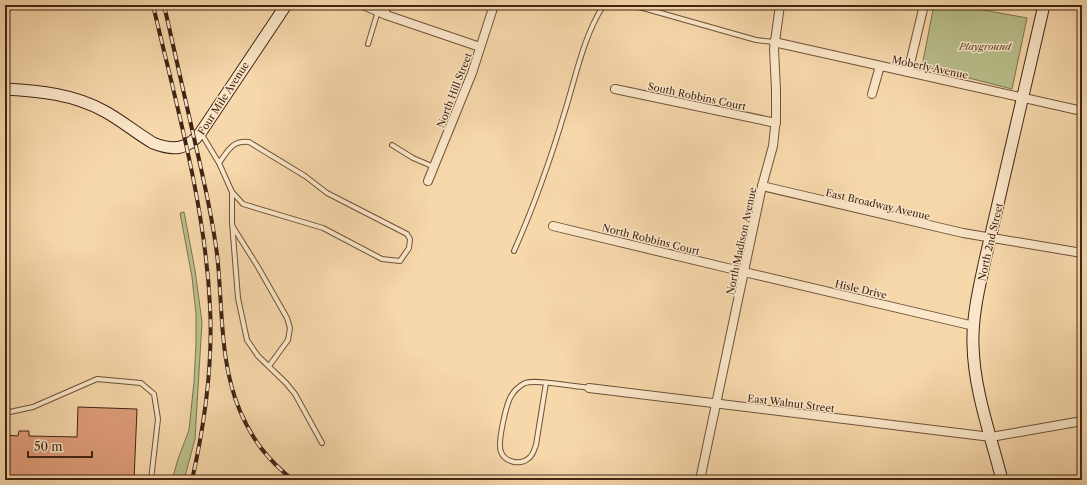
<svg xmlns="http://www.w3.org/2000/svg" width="1087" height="485" font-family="'Libre Caslon Text',serif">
<rect width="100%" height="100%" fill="#f7d8ab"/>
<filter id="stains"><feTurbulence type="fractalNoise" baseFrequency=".005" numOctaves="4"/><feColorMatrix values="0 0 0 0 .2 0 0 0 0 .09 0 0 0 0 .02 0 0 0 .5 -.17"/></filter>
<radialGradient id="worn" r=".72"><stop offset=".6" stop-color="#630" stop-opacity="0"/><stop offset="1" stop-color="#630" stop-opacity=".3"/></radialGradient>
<g fill="#b9bf8c" stroke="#7d7250">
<path d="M934,5H956L1027,18L1012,89L922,66Z"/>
<path d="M184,212L195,270L202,322L195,439L184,480H172L178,459L189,430L194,382L196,344V314L192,277L180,213Z"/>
</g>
<path fill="#e09f7c" stroke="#412515" d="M78,407L137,409L134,480H5V435L18,436L19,431H29V436L77,437Z"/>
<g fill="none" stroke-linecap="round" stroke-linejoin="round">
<g stroke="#6e523a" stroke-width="6">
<g id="lane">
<path d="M626,5L643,8L756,40L774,42"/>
<path d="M386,15L389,5"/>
<path d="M368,44L378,11"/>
<path d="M201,133L219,163L232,192L243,204L323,228L382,259L400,261L409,248L410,239L407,234L327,193L305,176L249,142C232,140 228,151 219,163"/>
<path d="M392,145L413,158L434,167"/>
<path d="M232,192V222L238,298L247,340L258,356L286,383L295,394L322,443"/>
<path d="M233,227L258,267L287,318L290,328L288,340L269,366"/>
<path d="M514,251C534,206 551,158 565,111C576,76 583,38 603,6L612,5"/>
<path d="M546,383L536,445C534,450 533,455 529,458C520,466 505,462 501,452C497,443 506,407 510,398C513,392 519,386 525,383C537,379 569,386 583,387L589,388"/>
<path d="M5,413L33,407L97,379L141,383L154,394L158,419L151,480"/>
</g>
</g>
<g stroke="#6e523a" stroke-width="10">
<g id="street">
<path d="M363,5L386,15L480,47"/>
<path d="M774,42L1082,111"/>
<path d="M908,72L924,5"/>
<path d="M615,89L776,123"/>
<path d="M872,94L880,66"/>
<path d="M428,181L472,73L494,5"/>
<path d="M762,186L963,233L1082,253"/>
<path d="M553,226L744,272L974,326"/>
<path d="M589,388L991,437L1082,421"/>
<path d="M700,480L762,186L773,146L776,118V90L774,49L780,5"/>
</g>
</g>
<g stroke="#412515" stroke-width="13">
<g id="secondary">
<path d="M5,89C40,91 73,94 104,111C121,120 136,133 153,143C173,151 188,150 201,132L286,5"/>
<path d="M1002,480C991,436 974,391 973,345C972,317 979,288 985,260L1044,5"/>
</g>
</g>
<use href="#lane" stroke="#fae6c8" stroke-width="4"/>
<use href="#street" stroke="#fae6c8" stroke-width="8"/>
<use href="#secondary" stroke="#fae6c8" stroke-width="11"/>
<g stroke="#412515" stroke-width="4">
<g id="rail">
<path d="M153,5C176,104 205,204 210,306C213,364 205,423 192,480"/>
<path d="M164,5C174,49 184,94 194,138C203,176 212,215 217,254C223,306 219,362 240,411C253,441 268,460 293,480"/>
</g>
</g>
<use href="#rail" stroke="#fae6c8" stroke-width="2.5" stroke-dasharray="8" stroke-linecap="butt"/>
</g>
<g text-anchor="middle" stroke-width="3" stroke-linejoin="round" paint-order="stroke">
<g font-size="10" font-style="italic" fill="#5f4c33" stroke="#fae6c8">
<text x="985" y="50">Playground</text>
</g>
<g font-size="10" fill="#412515" stroke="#fae6c8">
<text transform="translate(930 67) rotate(12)" y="4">Moberly Avenue</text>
<text transform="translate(454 90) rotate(-69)" y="4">North Hill Street</text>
<text transform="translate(697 96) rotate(12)" y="4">South Robbins Court</text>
<text transform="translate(223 98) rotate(-57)" y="4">Four Mile Avenue</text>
<text transform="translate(878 204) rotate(13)" y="4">East Broadway Avenue</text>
<text transform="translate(651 239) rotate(14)" y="4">North Robbins Court</text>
<text transform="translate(741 241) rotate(-78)" y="4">North Madison Avenue</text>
<text transform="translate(990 242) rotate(-77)" y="4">North 2nd Street</text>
<text transform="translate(861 289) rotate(13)" y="4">Hisle Drive</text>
<text transform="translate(791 403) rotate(7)" y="4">East Walnut Street</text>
</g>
</g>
<rect width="1087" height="485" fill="none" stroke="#f7d8ab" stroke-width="20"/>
<rect x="6" y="6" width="1075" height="473" fill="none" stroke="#412515" stroke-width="2"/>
<rect x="10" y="10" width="1067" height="465" fill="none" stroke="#412515"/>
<path d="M28 451v6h64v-6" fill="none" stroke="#412515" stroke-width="2"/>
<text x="34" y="451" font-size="12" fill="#412515" stroke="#fae6c8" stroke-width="3" paint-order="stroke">50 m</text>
<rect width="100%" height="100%" filter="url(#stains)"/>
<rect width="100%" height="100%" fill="url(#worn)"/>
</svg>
